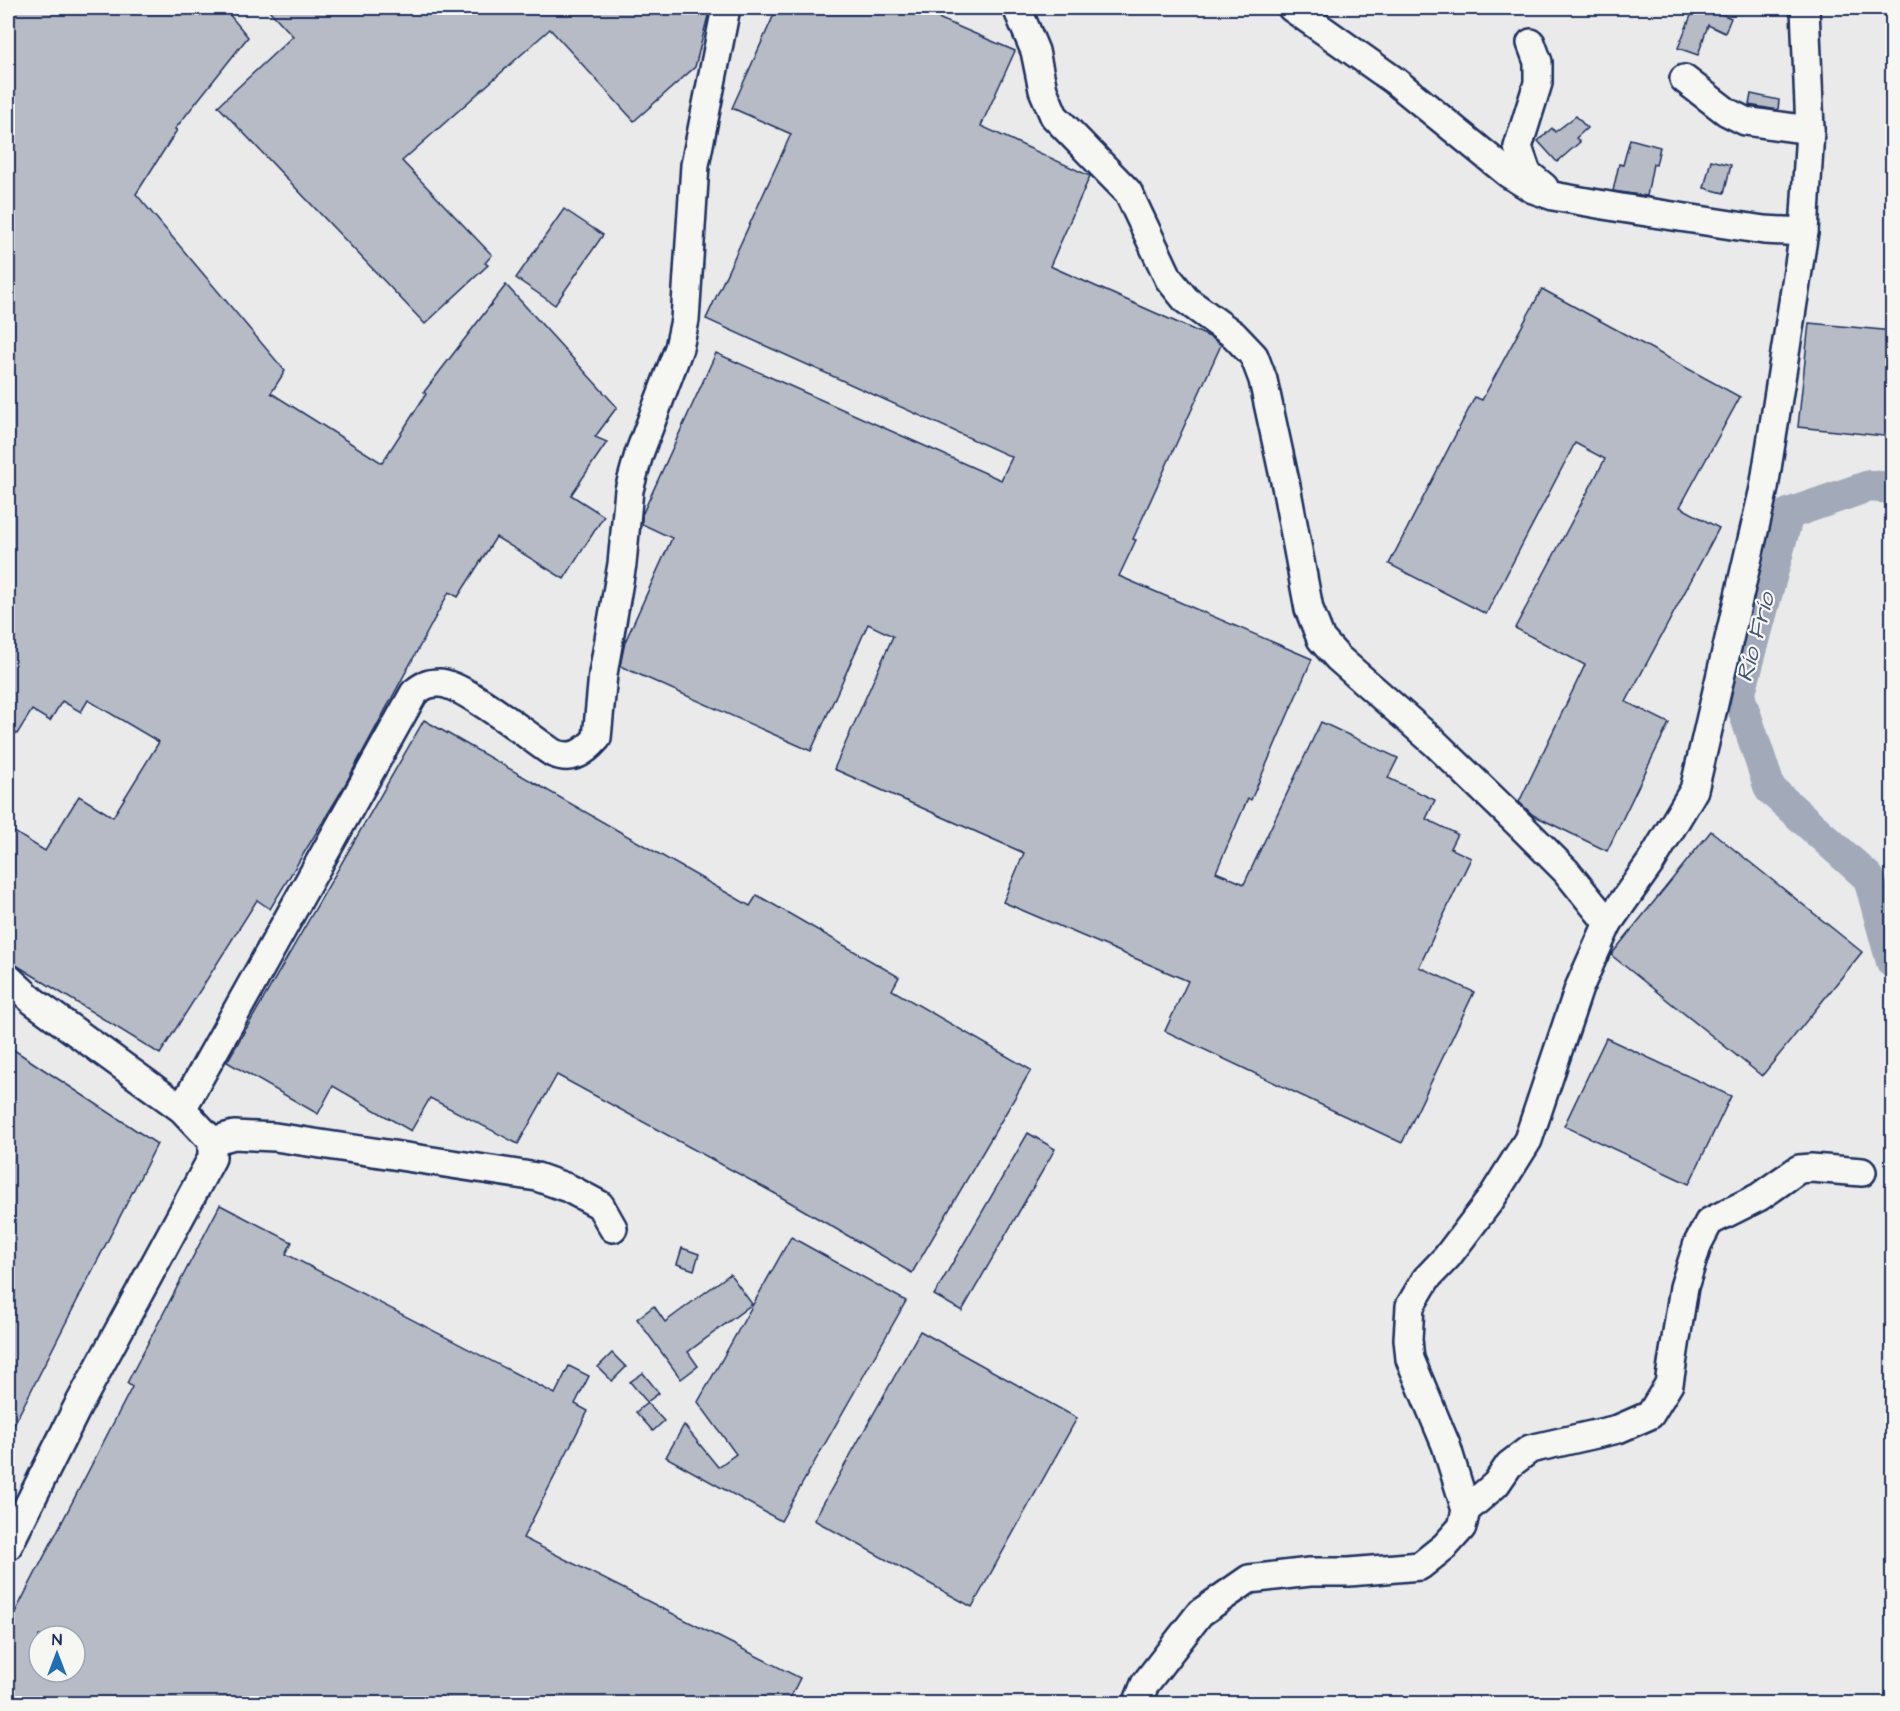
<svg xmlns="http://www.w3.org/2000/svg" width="1900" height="1711" font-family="'Architects Daughter',sans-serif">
<rect width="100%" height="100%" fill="#e9eae9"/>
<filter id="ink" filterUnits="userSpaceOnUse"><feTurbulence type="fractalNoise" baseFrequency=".0167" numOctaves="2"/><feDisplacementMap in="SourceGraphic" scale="12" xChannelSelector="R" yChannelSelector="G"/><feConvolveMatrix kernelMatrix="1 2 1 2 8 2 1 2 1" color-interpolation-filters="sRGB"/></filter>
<g filter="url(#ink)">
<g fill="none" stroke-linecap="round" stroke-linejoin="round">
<path stroke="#a2aaba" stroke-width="32" d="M1892,488L1869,486L1788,514L1739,696L1770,789L1869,878L1892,962"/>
</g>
<g fill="#b6bbc6" stroke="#1b2f5e" stroke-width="1.5" fill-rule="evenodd">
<path d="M8,8H224L248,37L175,129L177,130L136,194L285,371L271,393L382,463L426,394L424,392L506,285L617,407L595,437L607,442L571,495L604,516L564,579L496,537L458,597L449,592L341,792L270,909L257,900L160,1054L8,960V828L45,851L79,796L113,817L159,742L88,700L81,712L62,701L50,721L32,710L17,734L8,728Z"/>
<path d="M267,8H710L695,67L634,121L550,29L402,161L492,255L485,263L488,265L425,324L218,106L293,36Z"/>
<path d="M777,8H915L1015,51L981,126L1090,176L1050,266L1212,338L1221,345L1133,539L1136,540L1119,576L1312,659L1251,800L1248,798L1216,872L1244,884L1321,722L1398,758L1388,778L1435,800L1426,819L1457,834L1450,848L1471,858L1419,967L1474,992L1402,1143L1165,1031L1188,981L1003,902L1024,853L834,769L893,636L868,624L811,751L620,666L625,642L672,538L642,524V515L716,353L1001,480L1012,457L706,319L791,134L732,108Z"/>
<path d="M1694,8H1707L1731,18L1725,33L1708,25L1698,55L1678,48Z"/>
<path d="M1751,94L1779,100L1778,110L1749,105Z"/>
<path d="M1576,116L1587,128L1576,138L1580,142L1557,162L1538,141L1552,128L1555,132Z"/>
<path d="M1630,139L1660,147L1656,165L1653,164L1647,196L1613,191L1619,164L1623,165Z"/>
<path d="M1711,160L1731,165L1724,193L1704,188Z"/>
<path d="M564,209L603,235L555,305L516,278Z"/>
<path d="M1542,289L1740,397L1680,507L1719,528L1626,702L1669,723L1607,851L1533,815L1519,802L1585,665L1515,628L1605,459L1575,443L1486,614L1389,564L1475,397L1482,400Z"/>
<path d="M1809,323L1893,331V437L1798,427Z"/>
<path d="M424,720L750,906L757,895L899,977L892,990L1031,1070L912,1273L774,1193L557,1075L518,1144L430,1098L411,1131L333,1086L318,1114L227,1062Z"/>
<path d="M1711,831L1862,952L1762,1076L1611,955Z"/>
<path d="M1606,1038L1731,1096L1689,1184L1564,1126Z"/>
<path d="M8,1046L157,1144L8,1436Z"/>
<path d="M1028,1133L1055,1149L962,1311L934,1295Z"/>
<path d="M220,1205L292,1242L286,1254L555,1394L569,1366L589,1376L575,1404L588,1411L523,1538L800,1678L787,1704H8V1626L132,1387L127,1383ZM39,1636H75V1672H39Z"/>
<path d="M791,1237L906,1301L781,1521L666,1457L684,1425L718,1467L736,1454L698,1402Z"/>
<path d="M682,1248L699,1254L694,1270L677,1264Z"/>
<path d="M730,1274L752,1304L688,1352L698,1366L681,1379L637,1319L654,1306L665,1322Z"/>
<path d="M920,1331L1077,1418L972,1607L814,1520Z"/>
<path d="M612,1353L626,1367L612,1381L598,1367Z"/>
<path d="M643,1373L659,1393L647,1402L630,1382Z"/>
<path d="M647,1403L664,1421L653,1431L636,1412Z"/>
</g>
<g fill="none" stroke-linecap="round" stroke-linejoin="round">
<g stroke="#1b2f5e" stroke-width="32">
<g id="minor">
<path d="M1017,8L1035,51L1043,90L1054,116L1128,192L1169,279L1186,300L1234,335L1254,356L1263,380L1286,486L1309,609L1321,639L1338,658L1435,743L1522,827L1566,871L1608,923"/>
<path d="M1292,8L1395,81L1509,174L1533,189L1553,196L1621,208L1764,230L1804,232"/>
<path d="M1531,43L1538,62V83L1518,147L1527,173L1544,187"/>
<path d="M1684,79L1727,112L1745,121L1810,130"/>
<path d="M8,978L33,1001L182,1109L212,1141V1158L77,1408L8,1546"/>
<path d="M182,1109L414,693C422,686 428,683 439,683C463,683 530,738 553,753C572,761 584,753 597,738L603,674L622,564L629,490L639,454L679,348L685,320L695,165L726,8"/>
<path d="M212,1141L234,1135L275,1137L537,1177L568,1188L600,1205L613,1228"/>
<path d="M1466,1510L1496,1484L1509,1465L1530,1449L1618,1429L1650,1415L1669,1384L1684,1287L1698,1243L1709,1222L1759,1197L1799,1169L1811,1168L1862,1172"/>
<path d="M1137,1704L1145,1684L1200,1613L1249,1579L1310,1572H1349L1420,1566L1445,1546L1462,1527L1466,1510L1446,1445L1410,1359L1408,1339L1410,1306L1426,1279L1447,1257L1491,1199L1528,1140L1579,988L1608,923L1651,862L1694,790L1764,488L1804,232L1810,130L1805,8"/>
</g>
</g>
<use href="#minor" stroke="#f6f6f2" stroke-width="27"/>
</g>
</g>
<g text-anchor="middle" stroke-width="4.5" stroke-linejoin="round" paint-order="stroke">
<g font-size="24" font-style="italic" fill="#44547a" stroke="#f6f6f2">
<text transform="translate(1755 637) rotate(-75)" y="8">Río Frío</text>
</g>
</g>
<rect width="1900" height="1711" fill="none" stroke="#f6f6f2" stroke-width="30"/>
<rect x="15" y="15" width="1870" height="1681" fill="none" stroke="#1b2f5e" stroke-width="2" filter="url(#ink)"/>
<g transform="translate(57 1654)"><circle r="28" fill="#f6f6f2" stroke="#9ea6b7" stroke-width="1.5"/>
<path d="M0-4.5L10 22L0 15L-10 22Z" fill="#1f6fb2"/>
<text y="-9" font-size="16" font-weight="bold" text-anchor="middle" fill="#1b2f5e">N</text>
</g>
</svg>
